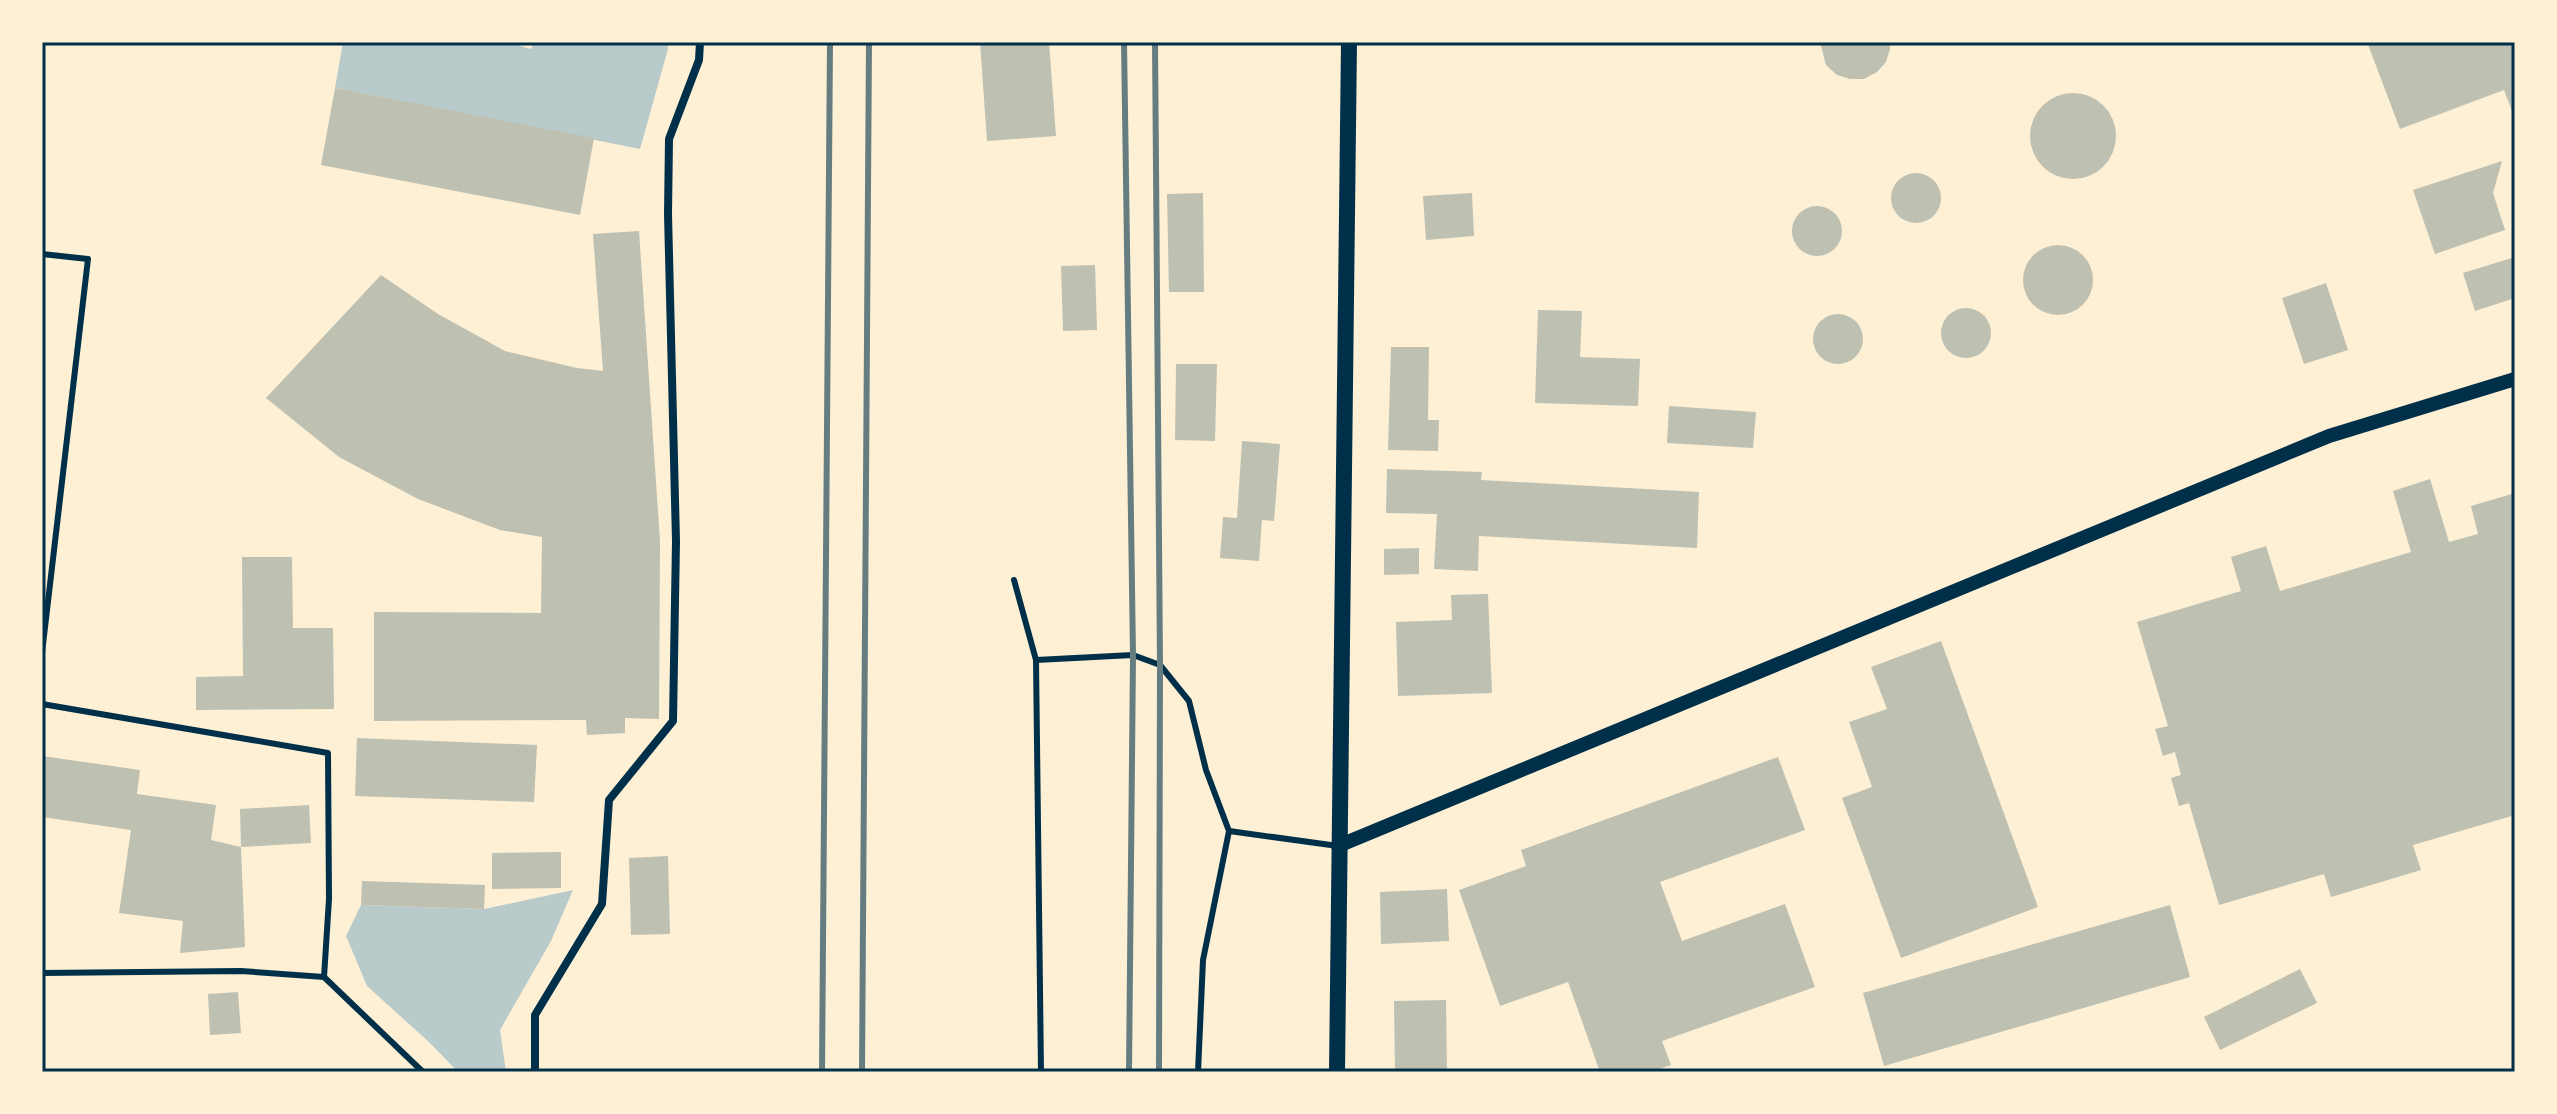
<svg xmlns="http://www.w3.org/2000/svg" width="2557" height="1114" font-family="Helvetica,sans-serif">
<rect width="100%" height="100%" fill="#fdf0d5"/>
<g fill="#b9caca">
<path d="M343,42H506L531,49L534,42H668V49L640,149L335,88Z"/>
<path d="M573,890L551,941L500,1030L506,1072H458L430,1043L367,986L346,936L361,905L484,909Z"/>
</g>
<g fill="#bec0b2">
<path d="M980,42H1049L1056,136L987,141Z"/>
<path d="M1820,42H1890V49L1886,62L1877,72L1864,79H1850L1837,75L1826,65Z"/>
<path d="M2367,42H2515V119L2504,90L2400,129Z"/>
<path d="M335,88L594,138L580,215L321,165Z"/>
<circle cx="2073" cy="136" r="43"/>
<path d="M2502,161L2493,193L2505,230L2435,254L2413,190Z"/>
<circle cx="1916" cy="198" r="25"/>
<path d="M1203,193L1204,292H1169L1167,194Z"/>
<path d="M1472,193L1474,236L1426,240L1423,196Z"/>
<circle cx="1817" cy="231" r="25"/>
<path d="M639,231L660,541L659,719L625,718V733L587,735L586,720L374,721V612L541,613L542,537L500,530L418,499L339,457L266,398L381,275L438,314L505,351L577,368L603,371L593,234Z"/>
<circle cx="2058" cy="280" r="35"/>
<path d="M2515,257V298L2475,311L2463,273Z"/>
<path d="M1095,265L1097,330L1063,331L1061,266Z"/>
<path d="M2326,283L2348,350L2304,364L2282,298Z"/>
<circle cx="1966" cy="333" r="25"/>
<path d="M1538,310L1582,311L1580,357L1640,359L1638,406L1535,403Z"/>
<circle cx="1838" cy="339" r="25"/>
<path d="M1391,347H1429L1428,420H1439L1438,451L1388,450Z"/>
<path d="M1176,364H1217L1215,441L1175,440Z"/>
<path d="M1669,406L1756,412L1753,448L1667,443Z"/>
<path d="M1242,441L1280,444L1274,521L1262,520L1259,561L1220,558L1223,517L1237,518Z"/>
<path d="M1387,469L1482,472L1481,480L1699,492L1697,548L1479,536L1478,571L1434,569L1437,514L1386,513Z"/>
<path d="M2430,479L2449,542L2478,534L2471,506L2515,493V815L2413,845L2421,870L2331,897L2324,874L2219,905L2189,803L2179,806L2171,778L2181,775L2175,752L2163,756L2155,729L2168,726L2137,622L2241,591L2231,557L2266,546L2280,591L2411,552L2393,491Z"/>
<path d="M1419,548V574L1384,575V549Z"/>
<path d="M242,557H292L293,628H333L334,709L196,710V677L243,676Z"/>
<path d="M1488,594L1492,693L1398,696L1396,622L1452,620L1451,595Z"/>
<path d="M1941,641L2038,907L1901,958L1842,798L1872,787L1849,722L1887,709L1871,667Z"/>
<path d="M357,738L537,745L534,802L355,796Z"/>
<path d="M42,756L140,770L137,794L216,805L211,840L241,847L245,947L180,953L183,921L119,913L131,830L42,817Z"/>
<path d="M1778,757L1805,830L1660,882L1682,941L1785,904L1815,987L1662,1041L1671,1065L1650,1072H1600L1568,982L1500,1006L1459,890L1526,866L1521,850Z"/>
<path d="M309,805L311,843L241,847L240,809Z"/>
<path d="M561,852V888L492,889V853Z"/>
<path d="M668,856L670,934L631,935L629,858Z"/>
<path d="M362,881L485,885L484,909L361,905Z"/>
<path d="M1447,889L1449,941L1381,944L1380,892Z"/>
<path d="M2170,905L2190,977L1884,1066L1863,993Z"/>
<path d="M2300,969L2317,1003L2220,1050L2204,1017Z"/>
<path d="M238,992L241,1033L210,1035L208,994Z"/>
<path d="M1446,1000L1447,1072H1395L1394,1001Z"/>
</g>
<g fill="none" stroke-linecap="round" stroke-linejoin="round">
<g stroke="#003049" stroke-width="6">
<path d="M42,254L88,259L42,653"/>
<path d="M1014,580L1036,660L1041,1072"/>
<path d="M1036,660L1133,655L1160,665L1189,701L1206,770L1229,831L1338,846"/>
<path d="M42,704L328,753L329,899L324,977L423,1072"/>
<path d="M42,973L241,971L324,977"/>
<path d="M1198,1072L1203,960L1229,831"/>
</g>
<path stroke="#003049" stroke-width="8" d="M535,1072V1015L602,904L609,800L673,721L676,541L668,214L669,139L699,60L700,42"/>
<path stroke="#003049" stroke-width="14" d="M1338,846L2329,436L2515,379"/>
<path stroke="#003049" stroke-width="16" d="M1337,1072L1349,42"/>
<g stroke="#657d81" stroke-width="6">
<path d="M1124,42L1133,655L1129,1072"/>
<path d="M1155,42L1160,665L1159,1072"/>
<path d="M822,1072L830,42"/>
<path d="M862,1072L869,42"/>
</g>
</g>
<rect width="2557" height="1114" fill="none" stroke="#fdf0d5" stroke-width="88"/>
<rect x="44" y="44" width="2469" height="1026" fill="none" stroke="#003049" stroke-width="3"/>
</svg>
